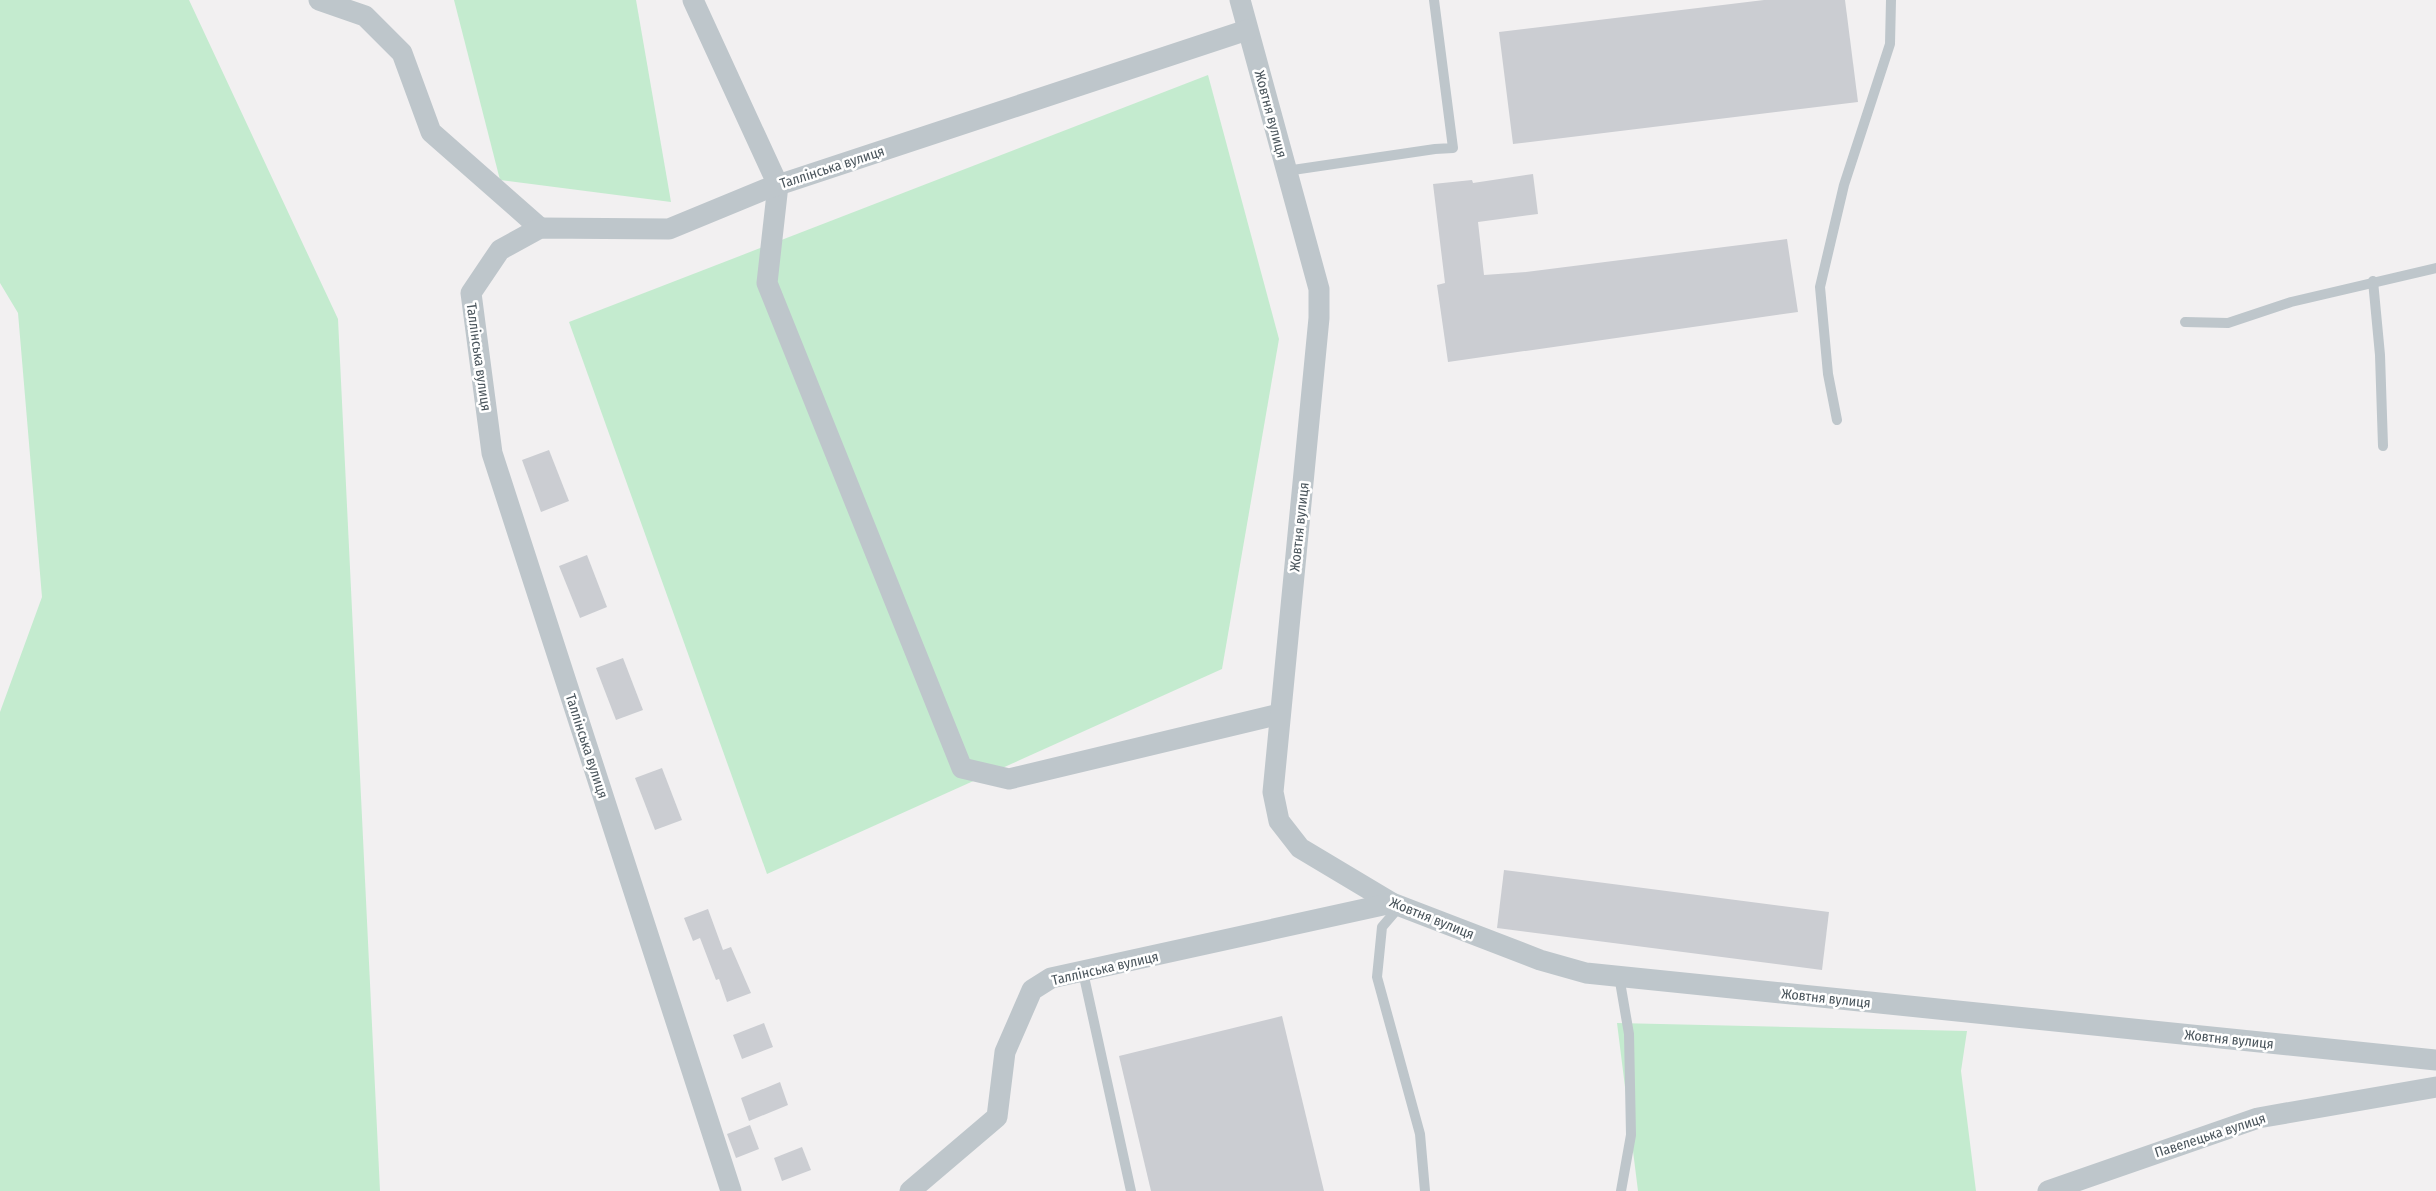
<svg xmlns="http://www.w3.org/2000/svg" width="2436" height="1191" font-family="'Fira Sans Condensed',sans-serif">
<rect width="100%" height="100%" fill="#f2f0f1"/>
<g fill="#c4ebcf">
<path d="M0,0H189L338,319L380,1191H0V712L42,597L18,313L0,283Z"/>
<path d="M454,0H636L671,202L500,180Z"/>
<path d="M1208,75L1279,339L1222,669L767,874L569,322Z"/>
<path d="M1617,1023L1967,1031L1961,1071L1976,1191H1638Z"/>
</g>
<g fill="#cbcdd2">
<path d="M1764,0H1845L1858,102L1513,144L1499,32Z"/>
<path d="M1533,174L1538,214L1478,222L1484,275L1526,272L1787,239L1798,312L1448,362L1437,285L1445,283L1433,184L1472,180L1473,183Z"/>
<path d="M549,450L569,501L541,512L522,460Z"/>
<path d="M587,555L607,607L580,618L559,566Z"/>
<path d="M623,658L643,710L616,720L596,668Z"/>
<path d="M662,768L682,820L655,830L635,778Z"/>
<path d="M1504,870L1829,912L1822,970L1497,928Z"/>
<path d="M708,909L723,950L731,947L751,993L727,1002L719,979L716,980L700,938L693,941L684,918Z"/>
<path d="M1282,1016L1324,1191H1151L1119,1056Z"/>
<path d="M764,1023L773,1047L742,1059L733,1035Z"/>
<path d="M780,1082L788,1105L749,1121L741,1098Z"/>
<path d="M750,1125L759,1149L736,1158L727,1134Z"/>
<path d="M802,1147L811,1170L782,1181L774,1158Z"/>
</g>
<g fill="none" stroke-linecap="round" stroke-linejoin="round">
<g stroke="#bec6cb" stroke-width="10">
<path d="M1286,171L1435,149L1453,148L1434,0"/>
<path d="M2373,281L2380,355L2383,446"/>
<path d="M2185,322L2228,323L2291,302L2436,268"/>
<path d="M1837,420L1828,374L1820,287L1844,185L1890,44L1891,0"/>
<path d="M1400,906L1382,927L1377,977L1420,1134L1425,1191"/>
<path d="M1083,972L1131,1191"/>
<path d="M1619,976L1629,1034L1631,1135L1621,1191"/>
</g>
<g stroke="#bec6cb" stroke-width="21">
<path d="M319,0L365,16L402,53L431,132L540,228"/>
<path d="M693,0L778,185L767,283L962,768L1009,779L1280,714"/>
<path d="M1240,0L1319,289V318L1273,792L1279,821L1300,848L1392,903L1540,960L1586,973L2436,1060"/>
<path d="M731,1191L492,453L471,293L500,250L540,228L669,229L766,189L1247,30"/>
<path d="M910,1191L997,1117L1005,1052L1032,990L1051,978L1392,903"/>
<path d="M2048,1191L2258,1118L2436,1087"/>
</g>
</g>
<g text-anchor="middle" stroke-width="5" stroke-linejoin="round" paint-order="stroke">
<g font-size="14" fill="#4a555c" stroke="#fff">
<text transform="translate(1271 114) rotate(75)" y="5">Жовтня вулиця</text>
<text transform="translate(832 167) rotate(-18)" y="5">Таллінська вулиця</text>
<text transform="translate(479 357) rotate(82)" y="5">Таллінська вулиця</text>
<text transform="translate(1299 527) rotate(-84)" y="5">Жовтня вулиця</text>
<text transform="translate(587 746) rotate(72)" y="5">Таллінська вулиця</text>
<text transform="translate(1432 918) rotate(22)" y="5">Жовтня вулиця</text>
<text transform="translate(1105 968) rotate(-13)" y="5">Таллінська вулиця</text>
<text transform="translate(1826 998) rotate(6)" y="5">Жовтня вулиця</text>
<text transform="translate(2229 1039) rotate(6)" y="5">Жовтня вулиця</text>
<text transform="translate(2210 1135) rotate(-18)" y="5">Павелецька вулиця</text>
</g>
</g>
</svg>
